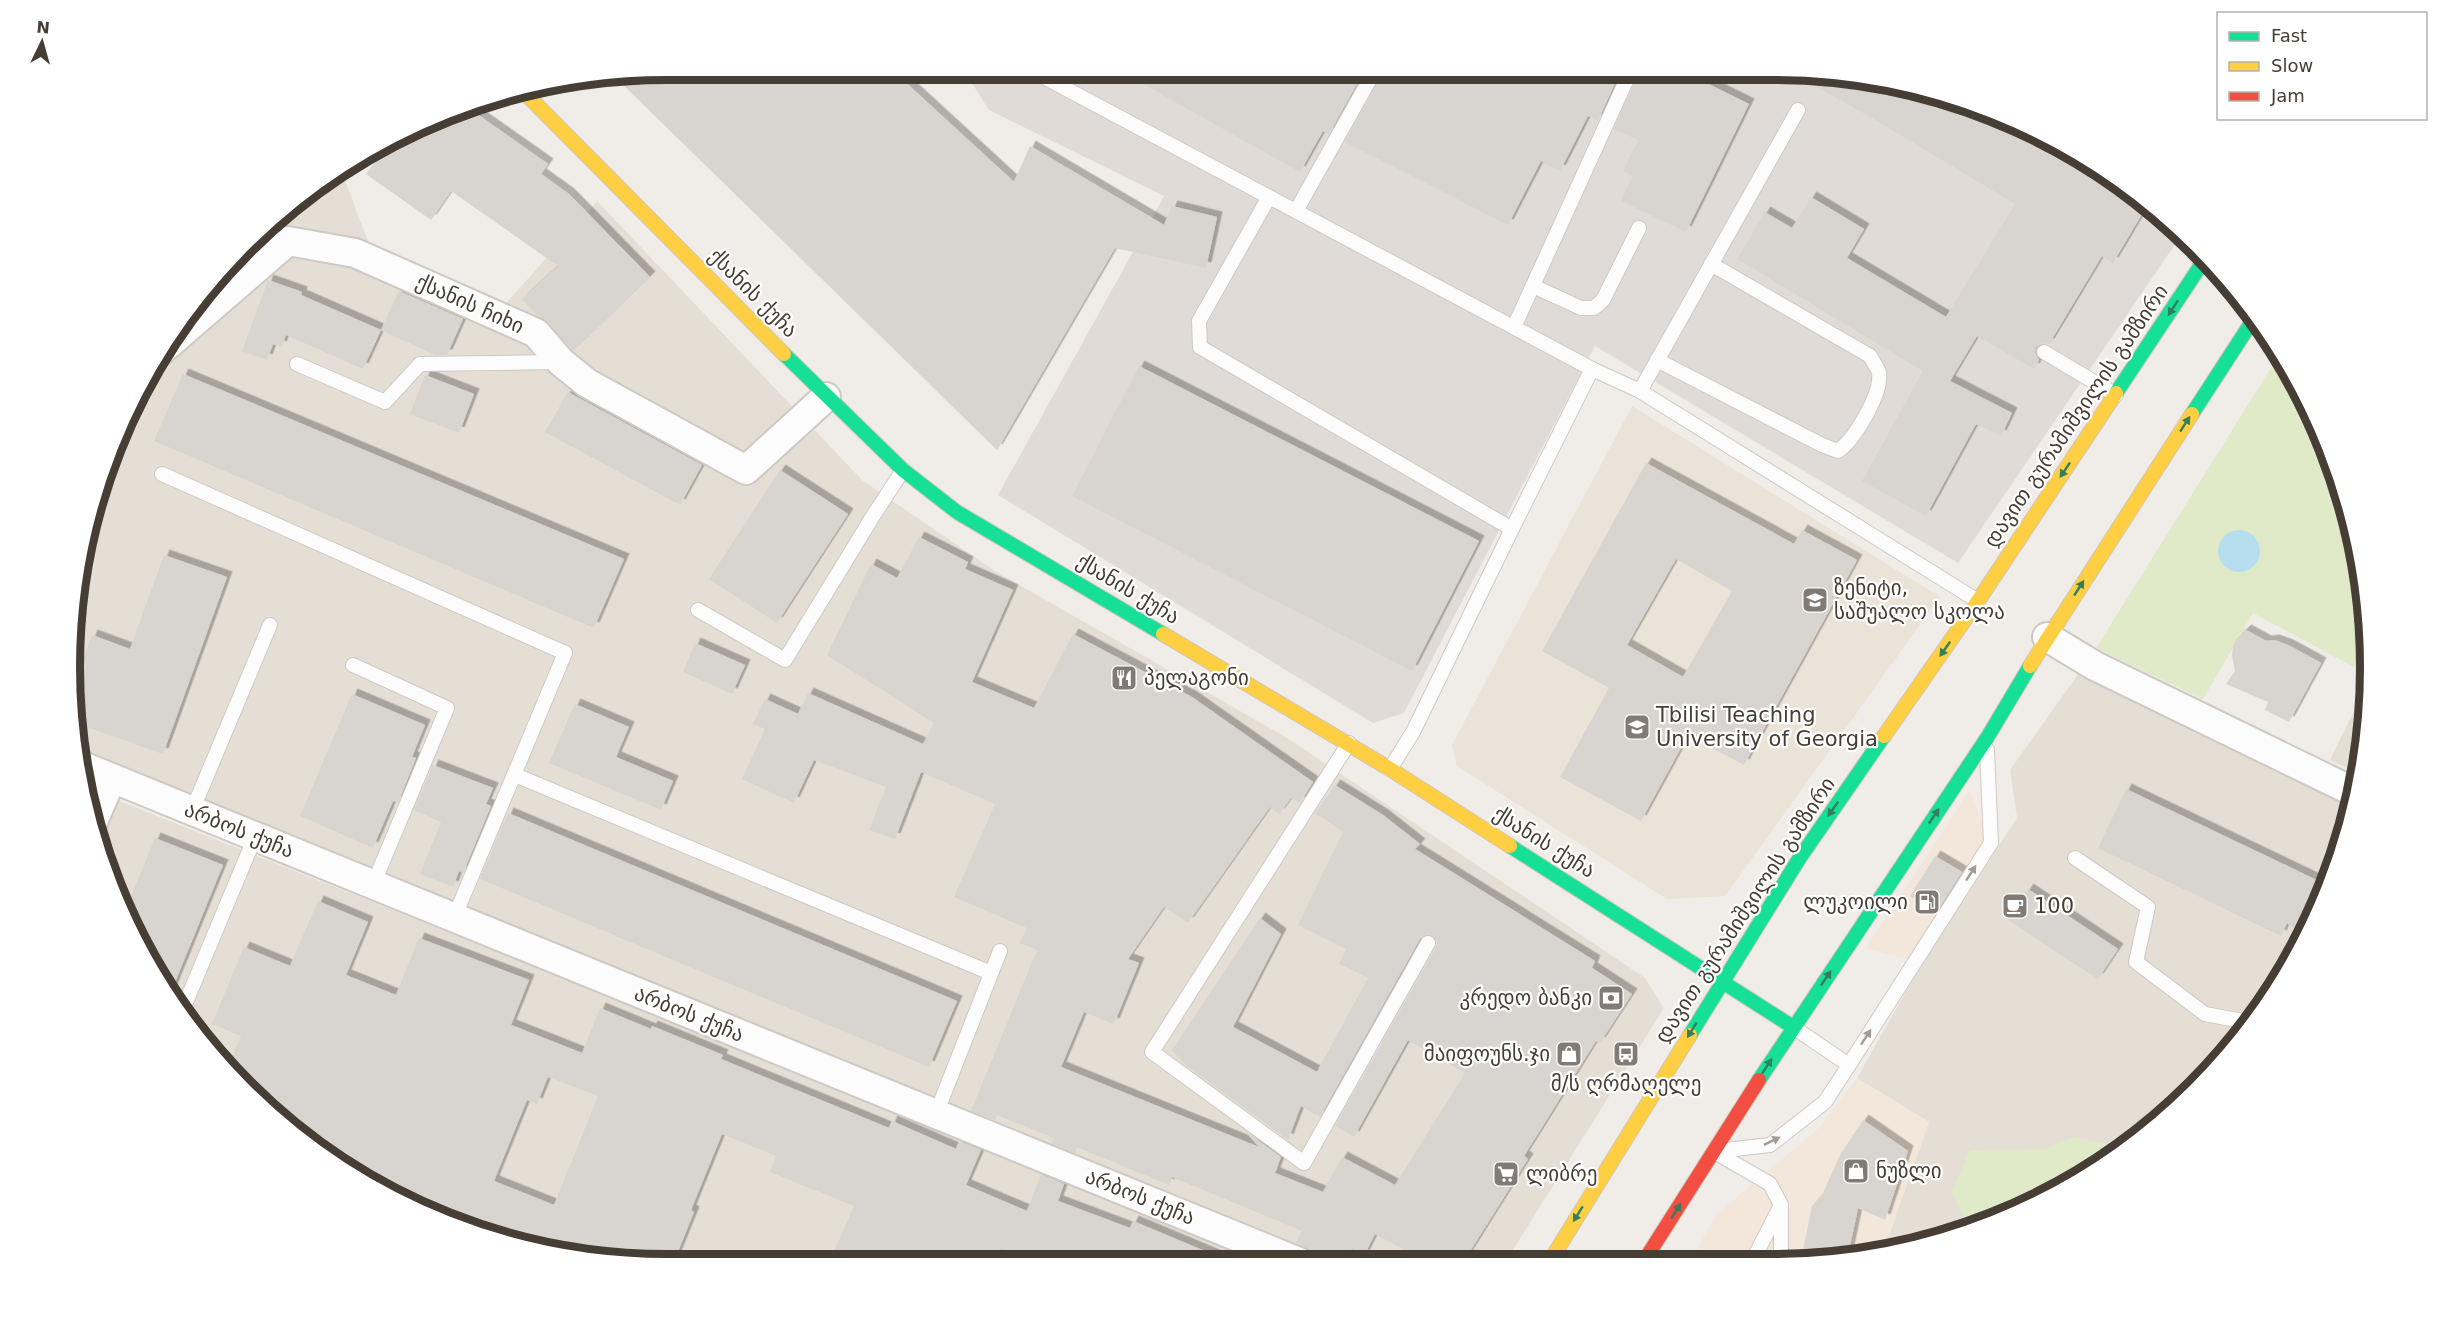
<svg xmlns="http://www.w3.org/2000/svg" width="2439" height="1334" font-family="'DejaVu Sans','Noto Sans Georgian',sans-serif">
<defs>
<filter id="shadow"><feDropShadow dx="5.5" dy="-5.5" stdDeviation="0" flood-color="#0004"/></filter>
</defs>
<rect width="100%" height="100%" fill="#f0ece8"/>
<g fill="#e4ded5">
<path d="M338,169L341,170L369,244L502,308L597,201L862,480L995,571L1289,739L1645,978L1664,1008L1506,1261L1316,1262L78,756L70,706V628L89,513L115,438L170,335L218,272L303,193Z"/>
<path d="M2079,673L2351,805L2338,859L2290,966L2195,1090L2104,1164L1965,1233L1883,1252L1929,1122L1857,1078L1922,963L2017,818L2010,770Z"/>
<path d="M2367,684L2365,745L2358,773L2330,760Z"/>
<path d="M117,800L1274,1262L628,1264L512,1245L368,1185L303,1141L218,1062L170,999L115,896L99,849Z"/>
</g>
<g fill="#f3e6da">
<path d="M1970,790L1993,855L1922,963L1866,948Z"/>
<path d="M1857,1078L1929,1122L1883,1252L1850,1260H1691L1716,1215L1818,1129Z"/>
</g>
<path fill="#e0dbd6" d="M963,69L1811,70L2071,149L2166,217L2182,234L1958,563L1595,346L1404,713L1373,723L998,495L1164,196L989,110Z"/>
<path fill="#ebe3d7" d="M1632,406L1940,597L1725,896L1667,899L1457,766L1452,745Z"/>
<g fill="#e0eac8">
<path d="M2279,355L2308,402L2350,512L2369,628L2367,674L2253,613L2203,699L2096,648Z"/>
<path d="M2073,1137L2125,1147L2104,1164L1970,1230L1952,1191L1970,1150L2044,1149Z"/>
</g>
<circle fill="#b7deef" cx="2239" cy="551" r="21"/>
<g fill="#d8d4cf" fill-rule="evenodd" filter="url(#shadow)">
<path d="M667,69H891L1014,182L1030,146L1164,225L1172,206L1217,217L1206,268L1115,248L997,450L612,74Z"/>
<path d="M1116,69L1229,70H1365L1329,134L1323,131L1300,172Z"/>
<path d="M1384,70H1621L1598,121L1588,116L1560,171L1541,161L1508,225L1345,142Z"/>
<path d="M1640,70H1680L1749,104L1686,232L1621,201L1633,176L1623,171L1638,140L1614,129Z"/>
<path d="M1786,70H1811L1927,89L2071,149L2148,204L2113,263L2102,256L2049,344L2044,343L2037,347L2035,352L2039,360L2034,369L1977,336L1950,381L2012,413L2001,436L1976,424L1926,516L1862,481L1923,371L1737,259L1765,212L1792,228L1811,197L1864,229L1847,258L1946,317L2015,204L1874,119Z"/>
<path d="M464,105L548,164L541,174L569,194L650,277L573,351L548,322L538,316L522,299L558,266L451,191L431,220L366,174L392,138Z"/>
<path d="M268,280L302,292L301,295L381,330L363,369L286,335L281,347L273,344L267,360L242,351Z"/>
<path d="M399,291L463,319L447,355H435L381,330Z"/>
<path d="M1139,366L1479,541L1412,671L1072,496Z"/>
<path d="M183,374L624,559L594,628L154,441Z"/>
<path d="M425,375L474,394L459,433L410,414Z"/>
<path d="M568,392L702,465L680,505L545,432Z"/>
<path d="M1646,463L1794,544L1802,530L1857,560L1744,765L1688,735L1641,821L1560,777L1609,688L1542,651ZM1676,559L1732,591L1683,677L1627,645Z"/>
<path d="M780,470L848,514L777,623L709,579Z"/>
<path d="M919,537L968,562L965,569L1013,590L972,682L1034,708L1073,634L1192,697L1313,782L1300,803L1291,798L1279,814L1270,807L1188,923L1164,907L1128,959L1139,963L1114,1024L1084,1012L1061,1067L1259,1147L1244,1130L1281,1157L1275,1173L1323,1192L1342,1157L1395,1185L1465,1073L1408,1040L1354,1137L1335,1126L1436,947L1437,942L1433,936L1427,934L1420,939L1320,1117L1301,1106L1288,1140L1187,1066L1172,1050L1260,918L1281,934L1233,1027L1317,1072L1368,978L1339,964L1346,949L1298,925L1343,832L1315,813L1335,785L1383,815L1420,844L1415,849L1595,961L1592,968L1632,994L1600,1043L1596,1041L1524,1156L1528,1159L1464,1261H1425L1375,1234L1364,1256L1352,1249L1345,1262H1315L1312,1251L1296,1243L1302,1231L1172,1177L1169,1185L1077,1147L1075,1153L1052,1144L1054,1138L997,1115L995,1120L971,1111L1037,950L1020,943L1027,928L954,897L995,804L921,772L895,839L869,830L886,787L814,760L794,803L742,779L765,729L753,724L765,699L798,714L808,693L923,744L934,723L827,655L871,564L897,578Z"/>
<path d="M164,555L227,577L163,754L73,722L70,696L92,635L130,649Z"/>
<path d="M2246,630L2266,641L2274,640L2288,645L2321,663L2289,722L2265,710L2268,702L2226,684L2235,671L2232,656L2233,646L2237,638Z"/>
<path d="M695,643L745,665L732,694L683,672Z"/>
<path d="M352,694L425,725L412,757L416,758L398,803L393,801L373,848L300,816Z"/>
<path d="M575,704L629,727L616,757L673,781L661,810L549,763Z"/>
<path d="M433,765L493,788L486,804L491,806L463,873L459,871L453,887L420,874L441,822L414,810Z"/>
<path d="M2126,789L2327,885L2304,935L2287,923L2281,936L2098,848Z"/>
<path d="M508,813L957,1001L929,1067L480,879Z"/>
<path d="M155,838L223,865L169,997L124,913Z"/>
<path d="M1935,856L1962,872L1936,913L1910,896Z"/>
<path d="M2028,889L2118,949L2098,979L2008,920Z"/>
<path d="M318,901L368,922L346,975L396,995L419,938L529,980L511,1025L582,1053L600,1008L651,1029L652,1026L723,1055L721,1059L889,1128L892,1121L956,1149L959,1141L981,1150L966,1185L1027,1211L1041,1174L1064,1184L1058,1201L1130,1228L1133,1221L1231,1262H1036L1001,1249L995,1263H829L854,1206L770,1172L776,1156L722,1134L691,1210L694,1212L673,1264H628L612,1261L570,1244L566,1253L512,1245L368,1185L303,1141L227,1070L241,1036L212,1024L244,947L290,966ZM548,1077L598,1096L554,1205L494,1181L527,1100L537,1104Z"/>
<path d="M1863,1120L1908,1151L1885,1220L1858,1208L1847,1260H1801L1812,1206L1823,1193L1840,1155Z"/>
</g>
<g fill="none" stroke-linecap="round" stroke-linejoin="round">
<g stroke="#cdc9c4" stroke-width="16">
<g id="lane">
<path d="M1029,69L1592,369L1640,391L1978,601"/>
<path d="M1269,197L1199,321L1200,347L1512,529L1592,369"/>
<path d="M1296,211L1375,70"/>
<path d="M1533,286L1581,308H1594L1603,300L1639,228"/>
<path d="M1514,327L1631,70"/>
<path d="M2044,352L2116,395"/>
<path d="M1657,360L1822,445L1838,451C1854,440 1882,394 1879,373C1878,368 1873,362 1870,356L1711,264"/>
<path d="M297,364L385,402L420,364L559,362"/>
<path d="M1640,391L1798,110"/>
<path d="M162,474L565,653L454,918"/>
<path d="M698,610L785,660L873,516L903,470"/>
<path d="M353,665L447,708L373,885"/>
<path d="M1349,743L1152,1052L1304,1163L1428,943"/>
<path d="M1390,769L1413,732L1512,529"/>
<path d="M515,775L991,973"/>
<path d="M192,811L270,625"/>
<path d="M2075,858L2148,907L2136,962L2205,1014L2247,1022"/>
<path d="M181,1014L255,837"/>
<path d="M1793,1027L1849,1065L1991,843L1987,750"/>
<path d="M936,1114L1000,951"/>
<path d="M1717,1151L1770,1145L1825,1102L1849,1065"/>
<path d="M1715,1152L1770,1184L1781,1205V1260"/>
<path d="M1753,1260L1779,1209"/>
</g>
</g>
<g stroke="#cdc9c4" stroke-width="32">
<g id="street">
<path d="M162,350L288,241L355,253L536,333L561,362L587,383L746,470L826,397"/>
<path d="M2047,637L2095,666L2354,792"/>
<path d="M80,765L1299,1262"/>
<path d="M91,826L112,778"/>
</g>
</g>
<g stroke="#d2c7b5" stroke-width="16">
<g id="fast">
<path d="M784,354L903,470L957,512L1163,634"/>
<path d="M2116,393L2205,259"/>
<path d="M2192,414L2255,317"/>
<path d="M1510,846L1793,1027"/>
<path d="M1690,1035L1799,859L1884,736"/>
<path d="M1759,1080L1987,738L2030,666"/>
</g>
</g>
<g stroke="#d2c7b5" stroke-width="16">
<g id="slow">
<path d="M521,89L784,354"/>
<path d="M1163,634L1390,769L1510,846"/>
<path d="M2030,666L2192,414"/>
<path d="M1884,736L1978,601L2116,393"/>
<path d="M1550,1261L1690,1035"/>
</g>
</g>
<g stroke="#d2c7b5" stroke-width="16">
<path id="jam" d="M1644,1261L1759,1080"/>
</g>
<use href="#lane" stroke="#fdfcfc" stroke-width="14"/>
<use href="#street" stroke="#fdfcfc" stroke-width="28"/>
<use href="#fast" stroke="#16e098" stroke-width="14"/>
<use href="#slow" stroke="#ffcf43" stroke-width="14"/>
<use href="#jam" stroke="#f24e42" stroke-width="14"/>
</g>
<defs><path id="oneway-solid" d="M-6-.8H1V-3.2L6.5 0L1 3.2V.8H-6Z" transform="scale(1.5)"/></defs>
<g fill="#337e5d">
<use href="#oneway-solid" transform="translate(2173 308) rotate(123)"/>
<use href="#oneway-solid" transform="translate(2185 424) rotate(-57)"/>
<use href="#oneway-solid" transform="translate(2065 470) rotate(124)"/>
<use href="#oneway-solid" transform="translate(2079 588) rotate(-57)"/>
<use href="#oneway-solid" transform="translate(1945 649) rotate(125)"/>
<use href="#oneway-solid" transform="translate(1833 809) rotate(125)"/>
<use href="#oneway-solid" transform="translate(1934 816) rotate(-56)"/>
<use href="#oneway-solid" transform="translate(1826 978) rotate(-56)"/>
<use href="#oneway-solid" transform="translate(1692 1030) rotate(121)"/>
<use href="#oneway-solid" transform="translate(1767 1066) rotate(-57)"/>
<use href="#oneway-solid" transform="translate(1676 1211) rotate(-57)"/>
<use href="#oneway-solid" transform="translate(1578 1214) rotate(122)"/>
</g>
<g fill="#a29c98">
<use href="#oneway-solid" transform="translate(1971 873) rotate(-57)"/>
<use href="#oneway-solid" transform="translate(1866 1037) rotate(-57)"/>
<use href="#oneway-solid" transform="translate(1772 1141) rotate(-26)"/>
</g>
<defs>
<g id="school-square" transform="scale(1.35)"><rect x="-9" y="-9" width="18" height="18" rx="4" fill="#827a74" stroke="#fff"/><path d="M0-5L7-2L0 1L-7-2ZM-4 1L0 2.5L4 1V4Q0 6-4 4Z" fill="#fff"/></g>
<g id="restaurant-square" transform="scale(1.35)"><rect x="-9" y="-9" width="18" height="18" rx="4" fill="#827a74" stroke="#fff"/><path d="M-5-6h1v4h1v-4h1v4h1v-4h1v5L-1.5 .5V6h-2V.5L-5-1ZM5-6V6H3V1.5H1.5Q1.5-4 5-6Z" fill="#fff"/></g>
<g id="university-square" transform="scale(1.35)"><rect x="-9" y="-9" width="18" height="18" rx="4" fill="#827a74" stroke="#fff"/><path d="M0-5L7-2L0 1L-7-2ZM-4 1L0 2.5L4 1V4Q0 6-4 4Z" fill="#fff"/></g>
<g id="fuel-square" transform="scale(1.35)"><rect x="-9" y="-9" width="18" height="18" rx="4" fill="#827a74" stroke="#fff"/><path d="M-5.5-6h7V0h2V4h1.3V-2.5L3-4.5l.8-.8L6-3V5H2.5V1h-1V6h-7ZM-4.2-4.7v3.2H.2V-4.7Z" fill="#fff"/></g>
<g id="cafe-square" transform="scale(1.35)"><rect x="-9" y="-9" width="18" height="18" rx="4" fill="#827a74" stroke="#fff"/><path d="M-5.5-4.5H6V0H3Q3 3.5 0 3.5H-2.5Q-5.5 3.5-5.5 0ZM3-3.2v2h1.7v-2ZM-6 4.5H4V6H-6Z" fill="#fff"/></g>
<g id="bank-square" transform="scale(1.35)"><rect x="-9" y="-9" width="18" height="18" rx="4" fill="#827a74" stroke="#fff"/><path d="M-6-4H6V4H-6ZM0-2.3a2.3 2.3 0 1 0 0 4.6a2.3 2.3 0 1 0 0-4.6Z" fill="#fff"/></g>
<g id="shop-square" transform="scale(1.35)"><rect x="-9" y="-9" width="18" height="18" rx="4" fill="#827a74" stroke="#fff"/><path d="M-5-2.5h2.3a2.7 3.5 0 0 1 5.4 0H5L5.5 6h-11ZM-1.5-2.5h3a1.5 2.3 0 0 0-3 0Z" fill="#fff"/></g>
<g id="bus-square" transform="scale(1.35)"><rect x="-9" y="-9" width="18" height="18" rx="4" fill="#827a74" stroke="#fff"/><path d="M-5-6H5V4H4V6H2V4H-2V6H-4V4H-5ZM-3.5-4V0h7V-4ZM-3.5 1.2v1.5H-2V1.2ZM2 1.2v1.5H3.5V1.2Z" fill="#fff"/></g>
<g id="supermarket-square" transform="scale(1.35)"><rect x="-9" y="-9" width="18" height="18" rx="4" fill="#827a74" stroke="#fff"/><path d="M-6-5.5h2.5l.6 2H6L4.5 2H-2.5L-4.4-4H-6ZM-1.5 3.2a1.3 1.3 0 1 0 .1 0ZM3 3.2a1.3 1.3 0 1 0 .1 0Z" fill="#fff"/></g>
</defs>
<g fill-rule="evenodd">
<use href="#school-square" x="1815" y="600"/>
<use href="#restaurant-square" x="1124" y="678"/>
<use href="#university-square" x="1637" y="727"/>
<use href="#fuel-square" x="1927" y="902"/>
<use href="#cafe-square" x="2015" y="906"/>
<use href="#bank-square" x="1611" y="998"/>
<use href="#shop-square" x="1569" y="1054"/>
<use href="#bus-square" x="1626" y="1054"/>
<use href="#shop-square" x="1856" y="1171"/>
<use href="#supermarket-square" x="1506" y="1174"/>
</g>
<g text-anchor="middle" stroke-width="4.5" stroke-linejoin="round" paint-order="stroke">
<g font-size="21" fill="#463d35" stroke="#fff">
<text transform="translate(753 293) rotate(45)" y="7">ქსანის ქუჩა</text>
<text transform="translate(470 304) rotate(24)" y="7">ქსანის ჩიხი</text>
<text transform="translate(2076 416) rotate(-56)" y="7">დავით გურამიშვილის გამზირი</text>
<text transform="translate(1128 589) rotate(31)" y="7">ქსანის ქუჩა</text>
<text transform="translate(239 830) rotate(22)" y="7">არბოს ქუჩა</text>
<text transform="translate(1544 842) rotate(32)" y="7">ქსანის ქუჩა</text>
<text transform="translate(1745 910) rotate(-57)" y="7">დავით გურამიშვილის გამზირი</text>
<text transform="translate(689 1014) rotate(22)" y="7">არბოს ქუჩა</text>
<text transform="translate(1140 1197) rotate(22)" y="7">არბოს ქუჩა</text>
</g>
<g font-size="21" fill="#463d35" stroke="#fff" text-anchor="start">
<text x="1834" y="595">ზენიტი,<tspan x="1834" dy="24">საშუალო სკოლა</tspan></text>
<text x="1144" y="685">პელაგონი</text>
<text x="1656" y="722">Tbilisi Teaching<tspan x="1656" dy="24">University of Georgia</tspan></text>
<text x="1908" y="909" text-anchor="end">ლუკოილი</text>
<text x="2034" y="913">100</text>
<text x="1592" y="1005" text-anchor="end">კრედო ბანკი</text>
<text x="1550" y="1061" text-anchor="end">მაიფოუნს.ჯი</text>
<text x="1626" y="1091" text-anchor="middle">მ/ს ღრმაღელე</text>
<text x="1876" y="1178">ნუზლი</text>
<text x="1526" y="1181">ლიბრე</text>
</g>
</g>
<path d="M0 0H2439V1334H0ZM667 80H1773A587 587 0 0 1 2360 667V667A587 587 0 0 1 1773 1254H667A587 587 0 0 1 80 667V667A587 587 0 0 1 667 80Z" fill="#fff" fill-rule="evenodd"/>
<path fill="none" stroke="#463d35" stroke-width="8" d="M667 80H1773A587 587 0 0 1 2360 667V667A587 587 0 0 1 1773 1254H667A587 587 0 0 1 80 667V667A587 587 0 0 1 667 80Z"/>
<rect x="2217" y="12" width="210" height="108" fill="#ffffff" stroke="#b5b1ae" stroke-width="1.5"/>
<rect x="2229" y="32" width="30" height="9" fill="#16e098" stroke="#b5b1ae" stroke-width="1.5"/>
<text x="2271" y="42" font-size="18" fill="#463d35">Fast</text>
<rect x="2229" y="62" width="30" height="9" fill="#ffcf43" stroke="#b5b1ae" stroke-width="1.5"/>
<text x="2271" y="72" font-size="18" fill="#463d35">Slow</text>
<rect x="2229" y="92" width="30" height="9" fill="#f24e42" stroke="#b5b1ae" stroke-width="1.5"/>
<text x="2271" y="102" font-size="18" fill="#463d35">Jam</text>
<g transform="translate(42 42) rotate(5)" stroke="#ffffff" stroke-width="4.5" paint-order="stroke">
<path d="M0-4.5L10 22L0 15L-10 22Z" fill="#463d35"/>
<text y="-9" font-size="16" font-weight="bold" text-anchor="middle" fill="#463d35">N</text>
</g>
</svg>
